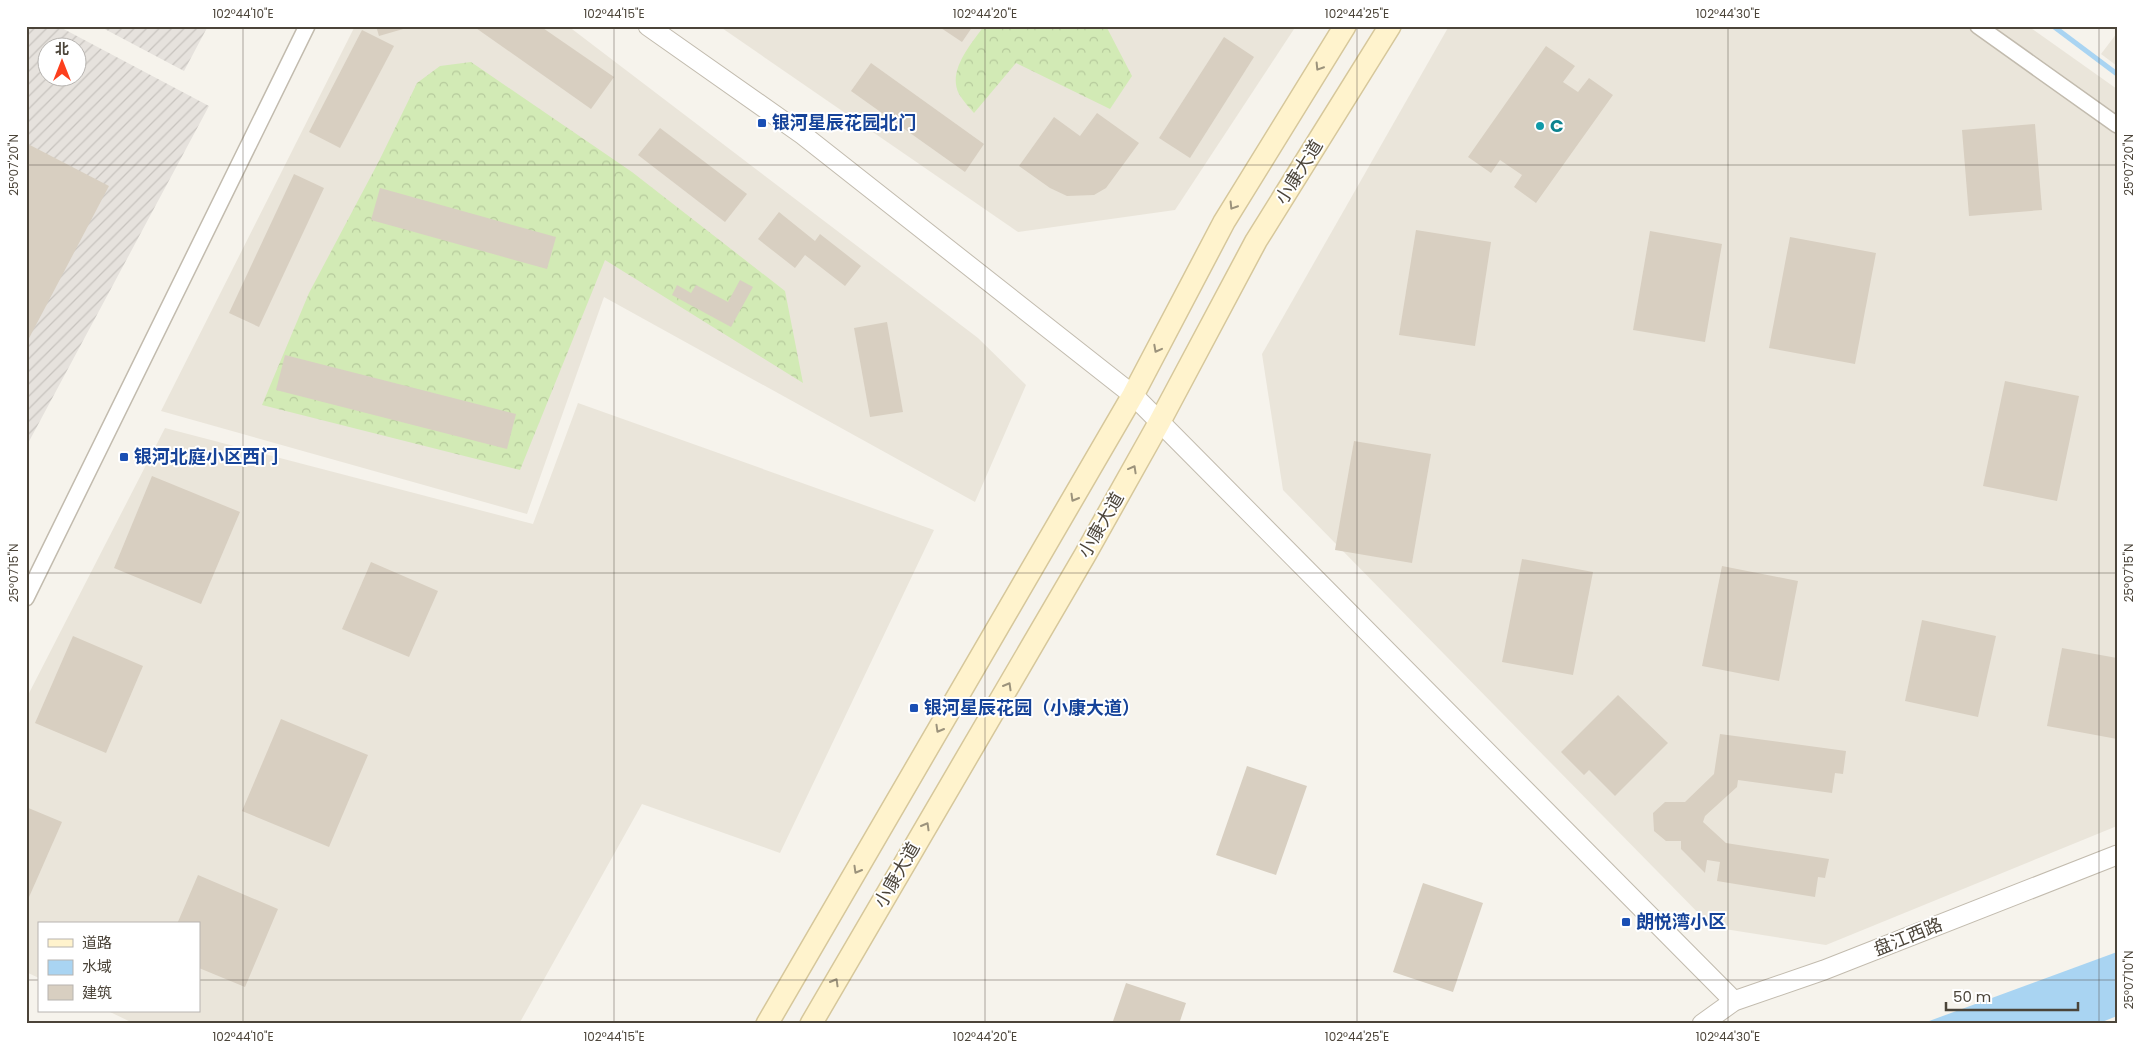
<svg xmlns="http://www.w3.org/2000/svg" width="2143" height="1050" font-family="Poppins,'Noto Sans SC',sans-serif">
<defs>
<pattern id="industrial-furrows" width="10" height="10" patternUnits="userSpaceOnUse" patternTransform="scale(1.25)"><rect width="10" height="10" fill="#e6e2dd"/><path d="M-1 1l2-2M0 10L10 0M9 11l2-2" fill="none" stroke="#c7c3be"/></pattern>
<pattern id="forest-crowns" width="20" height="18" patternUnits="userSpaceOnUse" patternTransform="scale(1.25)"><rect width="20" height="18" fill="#d2eab5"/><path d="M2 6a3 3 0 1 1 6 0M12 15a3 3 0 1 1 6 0" fill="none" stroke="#b6ca9c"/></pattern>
</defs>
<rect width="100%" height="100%" fill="#f6f3ec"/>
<g fill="#eae5da">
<path d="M355,26H568L978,338L1026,385L975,502L604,297L527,514L161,411Z"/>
<path d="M719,26H1296L1175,210L1018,232Z"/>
<path d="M1449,26H2028L2117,89V826L1826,945L1712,927L1283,490L1262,354Z"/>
<path d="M2117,33V66L2101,54Z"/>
<path d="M578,403L934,530L780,853L642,804L519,1024H135L108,1011H199V924H39V978L26,972V699L165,428L533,524Z"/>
</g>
<g fill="url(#industrial-furrows)" fill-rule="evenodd">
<path d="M26,26H58L209,106L26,447ZM48,48H78V78H48Z"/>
<path d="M99,26H208L184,71Z"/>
</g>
<g fill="url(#forest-crowns)">
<path d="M984,26H1106L1132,76L1110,109L1016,63L974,113C969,107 963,101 959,94C947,71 971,44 984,26Z"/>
<path d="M471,62L632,172L785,291L803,383L605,260L520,470L262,405L309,293L379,161L417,83L440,66Z"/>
</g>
<path fill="#a9d4f2" d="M2117,952V1016L2097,1024H1921Z"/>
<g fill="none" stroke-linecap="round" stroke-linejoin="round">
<path stroke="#a9d4f2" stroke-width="5" d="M2053,26L2117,74"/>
</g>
<g fill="#d8cfc1">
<path d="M376,26H410V27L379,36Z"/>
<path d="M473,26H540L614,77L591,109Z"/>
<path d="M938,26H973L962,42Z"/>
<path d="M362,30L394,46L340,148L309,132Z"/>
<path d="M1224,37L1254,57L1190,158L1159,138Z"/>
<path d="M1546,46L1575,66L1563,82L1578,92L1589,78L1613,95L1536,203L1514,187L1522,175L1500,160L1491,173L1468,157Z"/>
<path d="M871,63L984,144L965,172L851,91Z"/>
<path d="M1097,113L1139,143L1106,188L1094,195L1067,196L1050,188L1019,166L1054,117L1080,136Z"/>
<path d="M2035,124L2042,210L1969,216L1962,130Z"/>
<path d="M660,128L747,194L725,222L638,155Z"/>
<path d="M26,143L109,186L26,344Z"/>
<path d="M294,174L324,188L259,327L229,313Z"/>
<path d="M380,188L556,237L547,269L371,220Z"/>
<path d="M779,212L815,241L820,234L861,266L845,286L805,255L795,268L758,239Z"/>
<path d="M1416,230L1491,242L1475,346L1399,335Z"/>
<path d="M1650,231L1722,244L1705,342L1633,330Z"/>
<path d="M1790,237L1876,253L1855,364L1769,348Z"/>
<path d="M740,280L753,287L731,327L672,295L677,285L691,293L696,285L728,302Z"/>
<path d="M887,322L903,412L870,417L854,328Z"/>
<path d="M285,355L516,414L507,449L276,390Z"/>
<path d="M2005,381L2079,396L2057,501L1983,486Z"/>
<path d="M1354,441L1431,454L1412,563L1335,550Z"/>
<path d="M152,476L240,512L201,604L114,568Z"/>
<path d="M1522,559L1593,572L1573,675L1502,662Z"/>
<path d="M371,562L438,591L409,657L342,629Z"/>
<path d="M1722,566L1798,581L1779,681L1702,666Z"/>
<path d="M1922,620L1996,636L1978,717L1905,701Z"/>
<path d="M73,636L143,666L106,753L35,723Z"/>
<path d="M2062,648L2117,658V739L2047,726Z"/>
<path d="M1618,695L1668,743L1615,796L1589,770L1584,775L1561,752Z"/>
<path d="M281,719L368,755L329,847L242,811Z"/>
<path d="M1720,734L1846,751L1843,774L1835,773L1832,793L1738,780L1737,787L1705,816L1703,822L1726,843L1829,859L1825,878L1818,877L1815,897L1717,881L1720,862L1707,860L1705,873L1681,849V841H1666L1654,831L1653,813L1665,802H1685L1714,774Z"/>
<path d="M1247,766L1307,786L1276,875L1216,855Z"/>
<path d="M26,807L62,822L26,904Z"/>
<path d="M198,875L278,909L245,987L199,968V924H177Z"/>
<path d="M1423,883L1483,903L1453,992L1393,972Z"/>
<path d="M1126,983L1186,1003L1179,1024H1112Z"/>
</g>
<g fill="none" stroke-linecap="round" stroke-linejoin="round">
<g stroke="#c2bbae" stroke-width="18">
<g id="minor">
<path d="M1978,26L2117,125"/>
<path d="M26,598L307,26"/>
</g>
</g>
<g stroke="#c2bbae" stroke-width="21">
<g id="tertiary">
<path d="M648,26L803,135L1133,395L1734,1001"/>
<path d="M1702,1024L1734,1001L1824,970L2117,855"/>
</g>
</g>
<g stroke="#d6c79b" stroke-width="24">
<g id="secondary">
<path d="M767,1024L1133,395L1224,222L1345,26"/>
<path d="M811,1024L1085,555L1159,423L1256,241L1390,26"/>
</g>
</g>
<use href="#minor" stroke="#fff" stroke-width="15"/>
<use href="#tertiary" stroke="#fff" stroke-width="19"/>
<use href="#secondary" stroke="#fff3cd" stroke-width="21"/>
</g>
<defs><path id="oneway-chevron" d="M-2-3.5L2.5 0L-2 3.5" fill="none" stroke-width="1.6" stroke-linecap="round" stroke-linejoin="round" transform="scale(1.25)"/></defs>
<g stroke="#9c937c">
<use href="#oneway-chevron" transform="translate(1319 67) rotate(122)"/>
<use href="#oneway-chevron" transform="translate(1233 206) rotate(122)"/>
<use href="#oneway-chevron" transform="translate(1157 349) rotate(118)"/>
<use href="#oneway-chevron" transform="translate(1133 469) rotate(-61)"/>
<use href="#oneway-chevron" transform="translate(1074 498) rotate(120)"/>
<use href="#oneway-chevron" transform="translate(1008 686) rotate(-60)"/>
<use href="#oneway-chevron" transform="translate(939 729) rotate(120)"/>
<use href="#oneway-chevron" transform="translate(926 826) rotate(-60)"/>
<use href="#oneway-chevron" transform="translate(857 870) rotate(120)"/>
<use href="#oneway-chevron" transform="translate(835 982) rotate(-60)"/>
</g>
<path fill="none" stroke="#4b4439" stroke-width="1" stroke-opacity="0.45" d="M243,26V1024M614,26V1024M985,26V1024M1357,26V1024M1728,26V1024M2099,26V1024M26,165H2117M26,573H2117M26,980H39M199,980H2117"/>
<g fill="#1a4fb4" stroke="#fff" stroke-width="2">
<rect x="757" y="118" width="10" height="10" rx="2.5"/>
<rect x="119" y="452" width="10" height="10" rx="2.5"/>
<rect x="909" y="703" width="10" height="10" rx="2.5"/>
<rect x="1621" y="917" width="10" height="10" rx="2.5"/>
</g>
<circle fill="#0f9aa8" stroke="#fff" stroke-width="2" cx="1540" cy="126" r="5"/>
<g text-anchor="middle" stroke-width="4" stroke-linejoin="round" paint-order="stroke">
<g font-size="18" font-weight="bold" fill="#164399" stroke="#fff" text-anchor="start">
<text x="772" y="129">银河星辰花园北门</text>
<text x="134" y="463">银河北庭小区西门</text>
<text x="924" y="714">银河星辰花园（小康大道）</text>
<text x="1636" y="928">朗悦湾小区</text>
</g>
<g font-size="18" font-weight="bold" fill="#0d838f" stroke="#fff" text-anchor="start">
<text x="1550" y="132">C</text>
</g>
<g font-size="18" fill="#4b4439" stroke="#fff">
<text transform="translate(1299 172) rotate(-58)" y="6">小康大道</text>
<text transform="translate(1101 525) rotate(-60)" y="6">小康大道</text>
<text transform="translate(897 875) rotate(-60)" y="6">小康大道</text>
<text transform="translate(1908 937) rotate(-22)" y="6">盘江西路</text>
</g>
</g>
<rect width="2143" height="1050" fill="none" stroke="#ffffff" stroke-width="55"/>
<rect x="38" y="922" width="162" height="90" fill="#ffffff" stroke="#b7b4b0"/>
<rect x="48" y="939" width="25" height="8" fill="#fff3cd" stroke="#b7b4b0"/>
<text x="82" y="948" font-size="15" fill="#4b4439">道路</text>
<rect x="48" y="960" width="25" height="15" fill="#a9d4f2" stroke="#b7b4b0"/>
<text x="82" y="972" font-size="15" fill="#4b4439">水域</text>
<rect x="48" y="985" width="25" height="15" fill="#d8cfc1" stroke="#b7b4b0"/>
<text x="82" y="998" font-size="15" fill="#4b4439">建筑</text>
<g transform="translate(62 62)"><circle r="24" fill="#ffffff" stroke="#b7b4b0"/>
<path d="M0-4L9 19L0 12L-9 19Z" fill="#fc3f1d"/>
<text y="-8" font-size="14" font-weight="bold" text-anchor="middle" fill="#4b4439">北</text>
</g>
<path d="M1946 1002v8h132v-8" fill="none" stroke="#4b4439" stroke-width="2.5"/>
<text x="1953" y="1002" font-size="15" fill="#4b4439" stroke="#ffffff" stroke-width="4" paint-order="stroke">50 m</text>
<rect x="28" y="28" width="2088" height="994" fill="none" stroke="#4b4439" stroke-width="2"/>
<g font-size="12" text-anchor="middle" fill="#4b4439">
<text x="243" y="18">102°44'10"E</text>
<text x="614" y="18">102°44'15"E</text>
<text x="985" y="18">102°44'20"E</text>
<text x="1357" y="18">102°44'25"E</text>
<text x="1728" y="18">102°44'30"E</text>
<text transform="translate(14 165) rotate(-90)" y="4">25°07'20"N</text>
<text transform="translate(2129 165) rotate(-90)" y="4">25°07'20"N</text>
<text transform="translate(14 573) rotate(-90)" y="4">25°07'15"N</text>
<text transform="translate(2129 573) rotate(-90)" y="4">25°07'15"N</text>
<text transform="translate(2129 980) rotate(-90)" y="4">25°07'10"N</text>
<text x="243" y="1041">102°44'10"E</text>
<text x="614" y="1041">102°44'15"E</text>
<text x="985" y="1041">102°44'20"E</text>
<text x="1357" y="1041">102°44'25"E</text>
<text x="1728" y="1041">102°44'30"E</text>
</g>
</svg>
